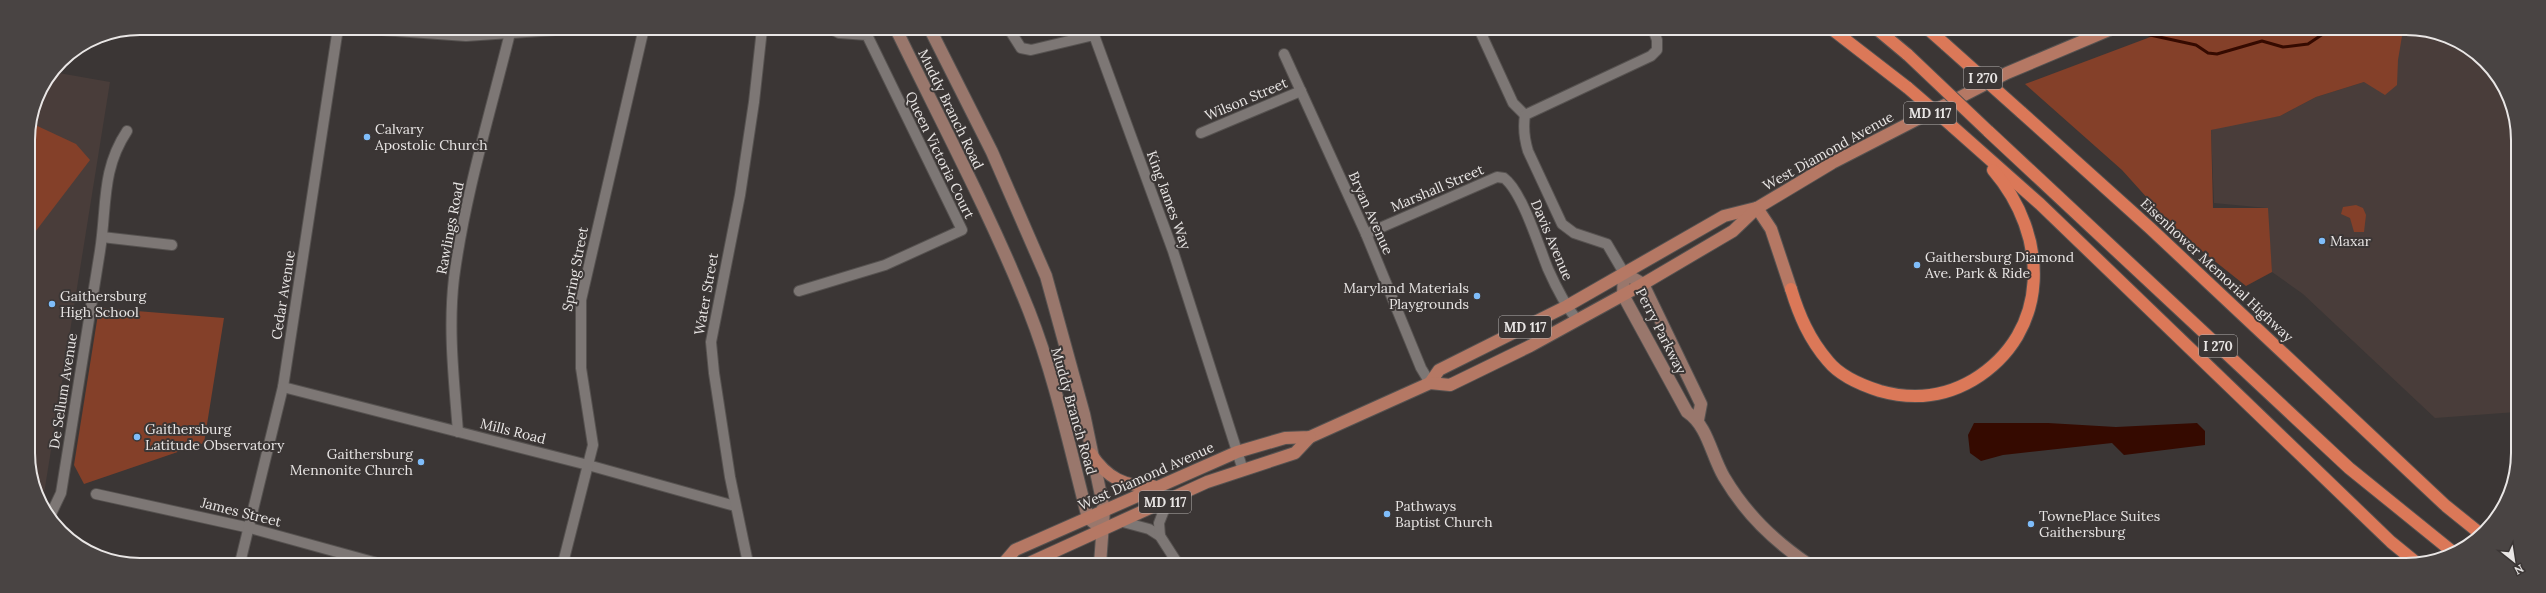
<svg xmlns="http://www.w3.org/2000/svg" width="2546" height="593" font-family="Lora,serif">
<rect width="100%" height="100%" fill="#3b3635"/>
<g fill="#493d3a">
<path d="M2397,30H2428L2485,61L2516,118V412L2435,418L2303,294L2272,272L2267,208L2214,203L2211,130L2238,122L2280,116L2316,97L2364,82Z"/>
<path d="M53,72L110,82L43,500L30,475L28,133L37,97Z"/>
</g>
<g fill="#844029">
<path d="M2169,30H2403L2398,60L2397,85L2385,95L2364,82L2316,97L2280,116L2211,130L2213,208H2268L2272,272L2246,286L2177,231L2122,170L2025,84Z"/>
<path d="M31,123L76,144L90,160L29,240L28,133Z"/>
<path d="M2356,205L2363,208L2366,215L2364,232H2354L2350,218L2341,214L2343,207Z"/>
<path d="M99,308L224,318L204,443L84,484L74,465Z"/>
</g>
<path fill="#350a00" d="M1974,423H2048L2116,427L2197,423L2205,431V445L2124,455L2112,443L2003,455L1981,461L1970,453L1968,435Z"/>
<g fill="none" stroke-linecap="round" stroke-linejoin="round">
<g stroke="#350a00" stroke-width="3">
<path d="M2348,30H2351"/>
<path d="M2368,30L2394,32"/>
<path d="M2141,33L2196,45L2208,53L2217,54L2262,41L2283,47L2308,44L2329,30"/>
</g>
<g stroke="#565250" stroke-width="12">
<g id="street">
<path d="M354,28L466,36L585,28"/>
<path d="M1009,29L1021,48L1031,50L1094,35L1173,251L1243,470"/>
<path d="M1479,29L1513,103L1525,115"/>
<path d="M1284,54L1366,234L1421,368L1430,383"/>
<path d="M1201,133L1301,91"/>
<path d="M1366,234L1497,177L1504,178C1522,191 1539,247 1548,269C1556,287 1565,305 1577,320"/>
<path d="M102,237L172,245"/>
<path d="M1624,273L1607,244L1574,233L1562,224L1528,151C1524,138 1523,128 1525,115L1651,56L1657,50V40L1653,29"/>
<path d="M799,291L885,265L962,230L867,35L839,33L831,29"/>
<path d="M283,387L588,465L735,506"/>
<path d="M458,432C454,380 448,329 454,278C465,195 490,114 510,33"/>
<path d="M96,494L250,528L377,563"/>
<path d="M51,514L61,493C74,412 87,331 100,251C107,207 101,170 127,131"/>
<path d="M1123,522L1149,529L1160,536L1178,564"/>
<path d="M1160,536L1159,523L1168,500"/>
<path d="M240,563L283,387L338,28"/>
<path d="M563,563L593,445L581,368V300L644,28"/>
<path d="M748,563L730,477L714,373L711,342L740,195L754,102L762,29"/>
</g>
</g>
<g stroke="#565250" stroke-width="14">
<g id="secondary">
<path d="M896,29C941,122 991,215 1029,311C1055,377 1070,449 1088,518L1103,530"/>
<path d="M930,29L992,152L1046,276L1084,414L1104,510L1100,564"/>
<path d="M1698,420L1701,404L1643,284L1624,273L1623,295L1687,412C1708,426 1711,455 1724,477C1746,514 1773,540 1808,564"/>
<path d="M2277,565H2281"/>
</g>
</g>
<g stroke="#565250" stroke-width="14">
<g id="primary">
<path d="M1757,208L1771,229L1791,289"/>
<path d="M1430,383L1439,370L1567,306L1724,216L1756,208"/>
<path d="M1091,454C1107,478 1125,487 1153,486"/>
<path d="M1003,564L1015,550L1237,452L1285,438L1310,437L1430,383L1450,385L1530,346L1643,284L1733,231L1757,208L1832,163L2007,73L2109,30"/>
<path d="M1027,564L1207,482L1295,453L1310,437"/>
</g>
</g>
<g stroke="#565250" stroke-width="14">
<g id="highway">
<path d="M1833,30L1908,88"/>
<path d="M1878,30L1908,55"/>
<path d="M1929,30L1946,45"/>
<path d="M2021,112L2150,228L2446,506L2482,535"/>
<path d="M1952,126L2040,204L2391,542L2418,564"/>
<path d="M1988,131L2349,468L2454,553"/>
<path d="M1791,289C1799,315 1809,339 1828,361C1840,376 1861,385 1880,391C1912,400 1944,397 1973,380C2052,332 2049,235 1993,170"/>
</g>
</g>
<use href="#street" stroke="#7d7775" stroke-width="10"/>
<use href="#secondary" stroke="#99776c" stroke-width="12"/>
<use href="#primary" stroke="#b57864" stroke-width="12"/>
<use href="#highway" stroke="#db7858" stroke-width="12"/>
<g stroke="#565250" stroke-width="14" stroke-linecap="butt">
<g id="highway-bridge">
<path d="M1946,45L2021,112"/>
<path d="M1908,55L1988,131"/>
<path d="M1908,88L1952,126"/>
</g>
</g>
<use href="#highway-bridge" stroke="#db7858" stroke-width="12"/>
</g>
<g fill="#7fbdfa" stroke="#3b3635" stroke-width="1.5">
<circle cx="367" cy="137" r="4"/>
<circle cx="2322" cy="241" r="4"/>
<circle cx="1917" cy="265" r="4"/>
<circle cx="1477" cy="296" r="4"/>
<circle cx="52" cy="304" r="4"/>
<circle cx="137" cy="437" r="4"/>
<circle cx="421" cy="462" r="4"/>
<circle cx="1387" cy="514" r="4"/>
<circle cx="2031" cy="524" r="4"/>
</g>
<g text-anchor="middle" stroke-width="4" stroke-linejoin="round" paint-order="stroke">
<g fill="#3b3635" stroke="#b5b1b0" stroke-width="1">
<rect x="1964" y="67" width="38" height="22" rx="3"/>
<rect x="1904" y="102" width="52" height="22" rx="3"/>
<rect x="1499" y="316" width="52" height="22" rx="3"/>
<rect x="2199" y="335" width="38" height="22" rx="3"/>
<rect x="1139" y="491" width="52" height="22" rx="3"/>
</g>
<g font-size="13" font-weight="bold" fill="#e9e6e5">
<text x="1983" y="83">I 270</text>
<text x="1930" y="118">MD 117</text>
<text x="1525" y="332">MD 117</text>
<text x="2218" y="351">I 270</text>
<text x="1165" y="507">MD 117</text>
</g>
<g font-size="14" fill="#e9e6e5" stroke="#3b3635">
<text transform="translate(1246 99) rotate(-23)" y="5">Wilson Street</text>
<text transform="translate(951 109) rotate(64)" y="5">Muddy Branch Road</text>
<text transform="translate(1828 151) rotate(-29)" y="5">West Diamond Avenue</text>
<text transform="translate(940 155) rotate(64)" y="5">Queen Victoria Court</text>
<text transform="translate(1437 188) rotate(-23)" y="5">Marshall Street</text>
<text transform="translate(1169 200) rotate(70)" y="5">King James Way</text>
<text transform="translate(1371 213) rotate(66)" y="5">Bryan Avenue</text>
<text transform="translate(450 228) rotate(-79)" y="5">Rawlings Road</text>
<text transform="translate(1552 240) rotate(67)" y="5">Davis Avenue</text>
<text transform="translate(575 269) rotate(-79)" y="5">Spring Street</text>
<text transform="translate(2217 270) rotate(43)" y="5">Eisenhower Memorial Highway</text>
<text transform="translate(706 294) rotate(-80)" y="5">Water Street</text>
<text transform="translate(283 295) rotate(-81)" y="5">Cedar Avenue</text>
<text transform="translate(1661 331) rotate(63)" y="5">Perry Parkway</text>
<text transform="translate(63 391) rotate(-81)" y="5">De Sellum Avenue</text>
<text transform="translate(1074 411) rotate(74)" y="5">Muddy Branch Road</text>
<text transform="translate(513 431) rotate(14)" y="5">Mills Road</text>
<text transform="translate(1146 476) rotate(-24)" y="5">West Diamond Avenue</text>
<text transform="translate(241 512) rotate(14)" y="5">James Street</text>
</g>
<g font-size="14" fill="#e9e6e5" stroke="#3b3635" text-anchor="start">
<text x="375" y="134">Calvary<tspan x="375" dy="16">Apostolic Church</tspan></text>
<text x="2330" y="246">Maxar</text>
<text x="1925" y="262">Gaithersburg Diamond<tspan x="1925" dy="16">Ave. Park &amp; Ride</tspan></text>
<text x="1469" y="293" text-anchor="end">Maryland Materials<tspan x="1469" dy="16">Playgrounds</tspan></text>
<text x="60" y="301">Gaithersburg<tspan x="60" dy="16">High School</tspan></text>
<text x="145" y="434">Gaithersburg<tspan x="145" dy="16">Latitude Observatory</tspan></text>
<text x="413" y="459" text-anchor="end">Gaithersburg<tspan x="413" dy="16">Mennonite Church</tspan></text>
<text x="1395" y="511">Pathways<tspan x="1395" dy="16">Baptist Church</tspan></text>
<text x="2039" y="521">TownePlace Suites<tspan x="2039" dy="16">Gaithersburg</tspan></text>
</g>
</g>
<path d="M0 0H2546V593H0ZM140 35H2406A105 105 0 0 1 2511 140V453A105 105 0 0 1 2406 558H140A105 105 0 0 1 35 453V140A105 105 0 0 1 140 35Z" fill="#494443" fill-rule="evenodd"/>
<path fill="none" stroke="#e9e6e5" stroke-width="2" d="M140 35H2406A105 105 0 0 1 2511 140V453A105 105 0 0 1 2406 558H140A105 105 0 0 1 35 453V140A105 105 0 0 1 140 35Z"/>
<g transform="translate(2514 561) rotate(150)" stroke="#3b3635" stroke-width="3" paint-order="stroke">
<path d="M0-3L7 15L0 10L-7 15Z" fill="#e9e6e5"/>
<text y="-6" font-size="11" font-weight="bold" text-anchor="middle" fill="#e9e6e5">N</text>
</g>
</svg>
